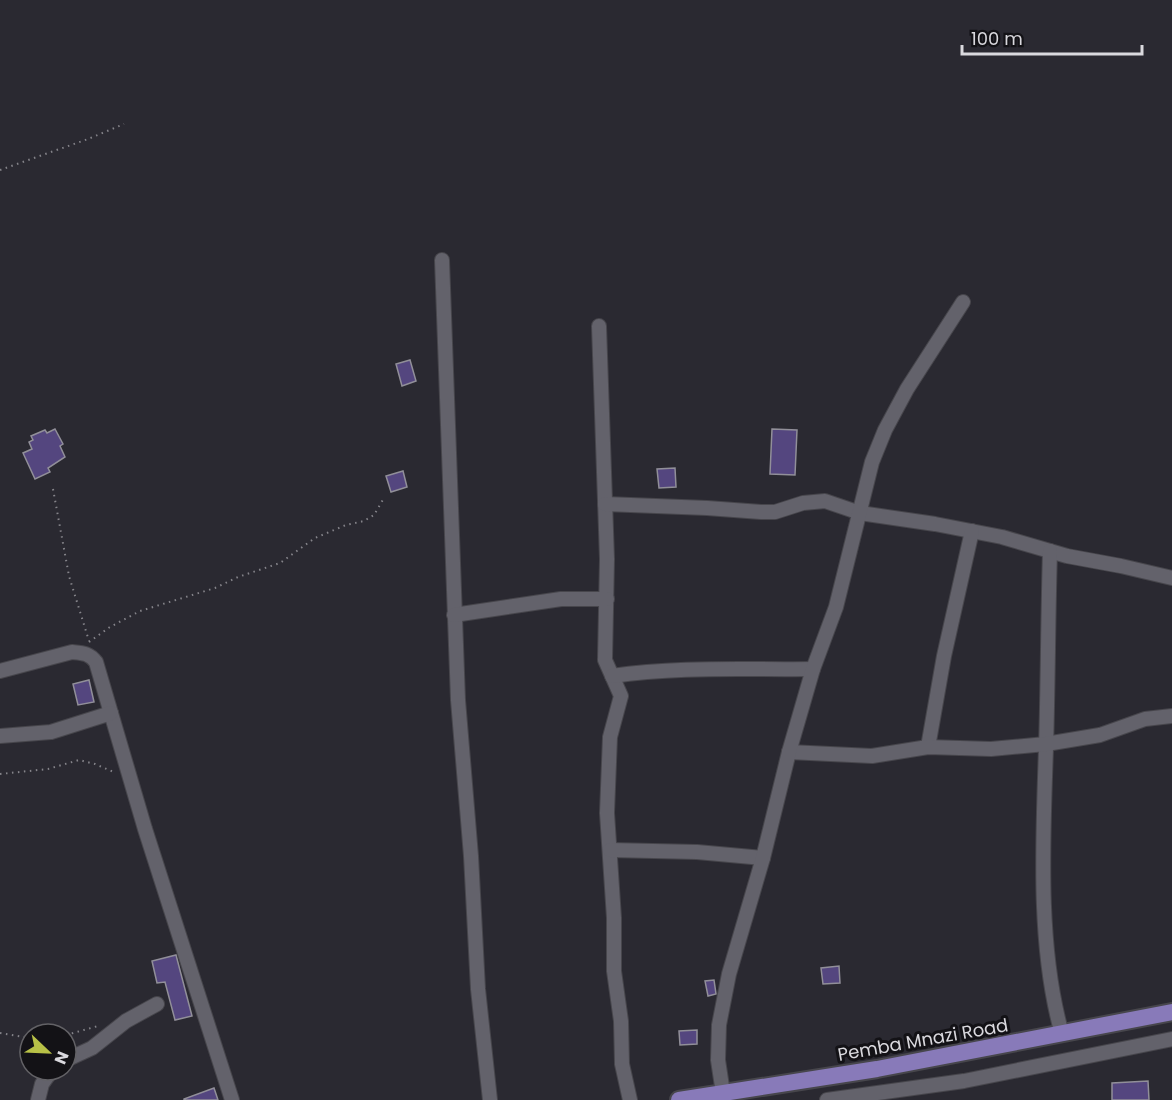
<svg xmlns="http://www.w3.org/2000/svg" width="1172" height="1100" font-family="Poppins,sans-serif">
<rect width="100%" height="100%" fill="#2a2931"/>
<g fill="#54467f" stroke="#918f99" stroke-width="1.5">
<path d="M410,360L416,381L402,386L396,364Z"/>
<path d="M55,429L63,444L60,446L65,457L48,468L50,472L35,479L23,453L32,449L29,442L33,440L31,436L45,430L47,433Z"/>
<path d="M772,429L797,430L795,475L770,474Z"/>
<path d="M675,468L676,487L659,488L657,469Z"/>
<path d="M403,471L407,487L391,492L386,476Z"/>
<path d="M89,680L94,702L78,705L73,684Z"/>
<path d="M176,955L192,1016L175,1020L165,982L157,983L152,961Z"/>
<path d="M839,966L840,983L823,984L821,968Z"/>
<path d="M714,980L716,994L708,996L705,981Z"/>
<path d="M697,1030V1044L680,1045L679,1031Z"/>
<path d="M1148,1081L1149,1100H1112V1083Z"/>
<path d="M214,1088L218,1100H184V1099Z"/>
</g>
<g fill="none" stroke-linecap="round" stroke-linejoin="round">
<g stroke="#47464c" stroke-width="16">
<g id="minor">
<path d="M442,260L458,700L471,856L478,989L490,1100"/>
<path d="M599,326L607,559L605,660L621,696L610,737L607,813L614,918V971L621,1021L622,1064L630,1100"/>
<path d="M605,504L707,508L761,512H775L803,503L825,501L860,513L935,524L1002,537L1067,556L1121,566L1172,578"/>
<path d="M1050,551C1048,616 1048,682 1046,748C1043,839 1037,946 1062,1034"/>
<path d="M454,615L561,599H607"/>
<path d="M0,671L72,652C83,653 89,653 96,662L145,829L232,1100"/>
<path d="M612,676C679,666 746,670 813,669"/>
<path d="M0,736L51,732L111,713"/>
<path d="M928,747L944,656L972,531"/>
<path d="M789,752L872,756L928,747L991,749L1046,744L1100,735L1145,719L1172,716"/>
<path d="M610,850L697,852L763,858"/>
<path d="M66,1060L92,1048L126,1021L157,1004"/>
<path d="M723,1093L718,1060L719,1025L729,974L763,858L789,752L813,669L836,607L872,462L885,430L907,389L963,302"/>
<path d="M38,1100L42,1084L52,1070"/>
<path d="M827,1100L964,1081L1172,1039"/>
</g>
</g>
<g stroke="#47464c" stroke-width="20">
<path id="major" d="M679,1100L877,1069L1172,1012"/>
</g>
<g stroke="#85848a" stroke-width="2" stroke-dasharray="1.5 4.5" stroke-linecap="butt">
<path d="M0,170L88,139L124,124"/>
<path d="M53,489L69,576L89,641"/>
<path d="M89,642L110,627L140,611L215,588L238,577L280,563L315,538L346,525L364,521L374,515L384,498"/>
<path d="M0,774L48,769L79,760L95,764L116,773"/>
<path d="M0,1033L30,1038"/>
<path d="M66,1035L98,1026"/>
</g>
<use href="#minor" stroke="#63626b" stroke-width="14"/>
<use href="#major" stroke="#887ab9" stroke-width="16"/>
</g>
<g text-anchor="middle" stroke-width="6" stroke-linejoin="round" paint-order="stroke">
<g font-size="18" fill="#dad9de" stroke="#131216">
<text transform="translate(923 1040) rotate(-10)" y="6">Pemba Mnazi Road</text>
</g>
</g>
<g transform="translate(48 1052) rotate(113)"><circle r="28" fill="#131216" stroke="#636266" stroke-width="1.5"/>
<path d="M0-4.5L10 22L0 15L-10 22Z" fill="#b8c147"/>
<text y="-9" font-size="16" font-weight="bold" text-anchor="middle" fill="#dad9de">N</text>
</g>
<path d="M962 45v9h180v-9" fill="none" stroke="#dad9de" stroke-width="3"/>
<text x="971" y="45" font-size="18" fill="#dad9de" stroke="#131216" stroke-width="4.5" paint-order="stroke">100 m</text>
</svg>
